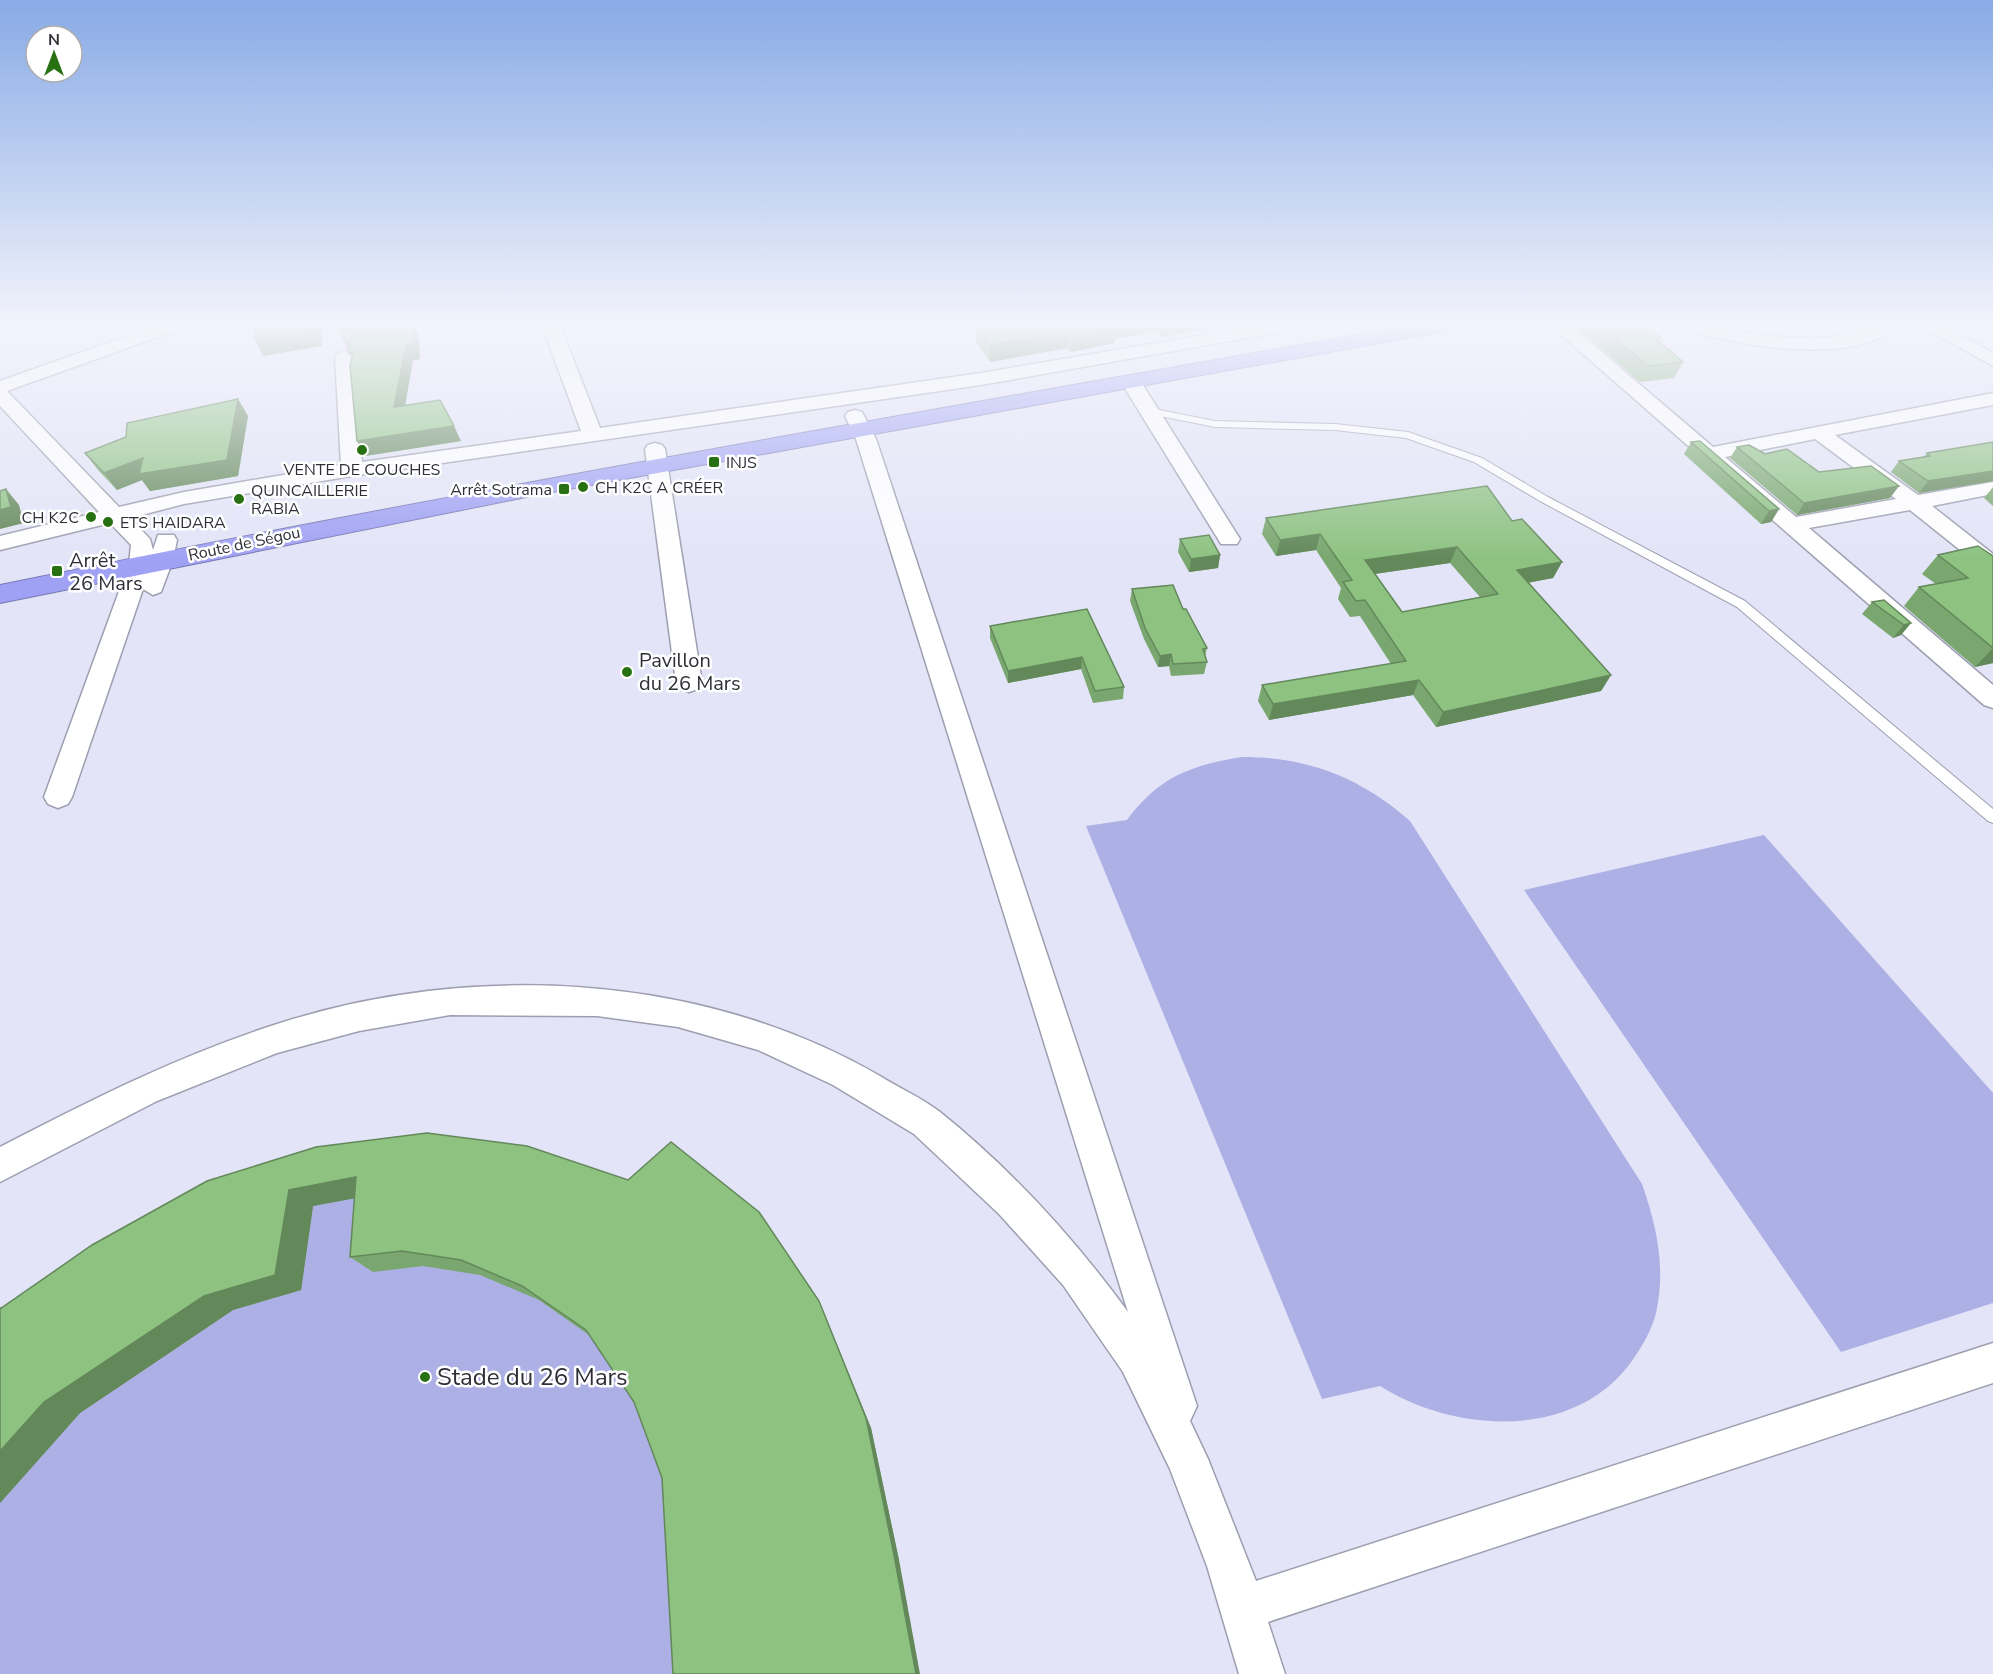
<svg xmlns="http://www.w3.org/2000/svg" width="1993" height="1674" font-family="'Nunito Sans',sans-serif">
<rect width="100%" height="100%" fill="#e3e4f7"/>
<g fill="#adb0e5">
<path d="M1242,757C1307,757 1360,777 1410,821L1642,1184C1657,1227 1666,1268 1656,1313C1652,1329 1643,1345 1634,1358C1578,1441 1456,1434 1380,1386L1322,1399L1086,826L1127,820C1158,778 1190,765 1242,757Z"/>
<path d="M1764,835L1993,1093V1303L1841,1352L1524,890Z"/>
<path d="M339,1164L871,1428L919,1674H0V1307L31,1326Z"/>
</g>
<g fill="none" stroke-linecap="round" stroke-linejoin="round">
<g stroke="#9d9eaf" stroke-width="2">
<path id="lane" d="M1149,408L1215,421L1335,424L1408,432L1482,458L1548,497L1745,601L1993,809V823L1988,821L1737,607L1540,501L1474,462L1406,438L1335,430L1215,427L1145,413V409Z"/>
</g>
<g stroke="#9d9eaf" stroke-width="3">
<g id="street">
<path d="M158,325H183L180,329L7,391L119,507L184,492L341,465L335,356L344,350L353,356L362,462L581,431L542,325H560L600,428L981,373L1262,325H1301L1292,330L981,385L352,476L184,504L130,518L150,539L153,550L158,535H174L177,540L173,560L161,592L153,595L143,589L72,797L68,804L58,808L48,804L44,797L129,564L131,545L110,523L0,550V536L99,512L0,406V381Z"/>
<path d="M1550,325H1570L1713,447L1993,393V405L1835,435L1918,495L1993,482V494L1932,506L1993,554V572L1985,570L1910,510L1809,528L1993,685V708L1984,705ZM1815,439L1896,499L1796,517L1725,457Z"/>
<path d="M1686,325C1705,324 1722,329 1741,332C1767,336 1793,339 1819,338C1846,338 1869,324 1895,325C1868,363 1759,348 1720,338C1710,336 1692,334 1686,325Z"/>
<path d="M1919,325H1941L1993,353V366Z"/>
<path d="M1131,376L1141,382L1240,539L1237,544H1221L1218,539L1121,382Z"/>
<path d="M855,410L862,412L876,439L1197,1406L1190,1421L1208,1459L1256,1581L1993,1343V1383L1268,1622L1285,1674H1239L1207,1566L1170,1469L1123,1372L1063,1285L999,1214L914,1134L833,1085L758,1050L678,1027L597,1016L450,1015L359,1031L277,1053L157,1101L0,1182V1147C89,1101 178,1056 274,1025C469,961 700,972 880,1076C899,1088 922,1098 940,1112C1012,1170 1074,1238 1128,1312L856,439L845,416L848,412Z"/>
<path d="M655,443L662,445L665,449L702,683L698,689L689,692L680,689L676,683L645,449L648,445Z"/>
</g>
</g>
<g stroke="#7879b2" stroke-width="2">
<path id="highway" d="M1413,325H1456L1453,329L1446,331L541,494L0,603V585C469,489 941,409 1413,325Z"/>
</g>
<use href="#lane" fill="#fff" fill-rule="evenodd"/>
<use href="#street" fill="#fff" fill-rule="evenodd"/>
<use href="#highway" fill="#9fa1f4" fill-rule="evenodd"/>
</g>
<g fill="#79a76f" fill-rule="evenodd">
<path d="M375,325H414L418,335L420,359L413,360L405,405L461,441L365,456L352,359L341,335Z"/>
<path d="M975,325H1203L1202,330L1161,337L1155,331L1114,339V343L1071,352L1067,348L990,362L976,342Z"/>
<path d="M1579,325H1645L1659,341L1683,362L1674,378L1640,382L1577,328Z"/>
<path d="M1979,325H1993V327H1981Z"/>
<path d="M248,416L238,476L150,491L142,480L117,490L98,470L85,453Z"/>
<path d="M1691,442L1779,509L1771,522L1761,524L1684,454Z"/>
<path d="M1993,442V481L1919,493L1891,472L1899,461L1924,457L1927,453Z"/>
<path d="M1737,447L1765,454L1890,498L1797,515L1730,458Z"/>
<path d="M1993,487V506L1984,498Z"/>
<path d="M1266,518L1512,521L1562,562L1553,578L1528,583L1611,675L1601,691L1436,727L1413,695L1269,720L1258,701L1262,685L1391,664L1360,616L1350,617L1338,599L1341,588L1316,550L1276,556L1262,534ZM1450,563L1480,597L1402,612L1375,574Z"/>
<path d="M1180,539L1220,555L1218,568L1189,572L1178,552Z"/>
<path d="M1938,555L1993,556V663L1975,667L1904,606L1919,587L1936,584L1922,574Z"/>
<path d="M1132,589L1183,609L1207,648L1205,656L1207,662L1204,674L1171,676L1169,666L1158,667L1144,639L1130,601Z"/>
<path d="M1872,602L1911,623L1901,635L1893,638L1862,614Z"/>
<path d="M1087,609L1124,687L1123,699L1093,703L1081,669L1008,683L990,638V626Z"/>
<path d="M316,1147L819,1301L871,1428L899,1560L662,1478L634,1402L589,1335L539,1300L480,1275L423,1266L373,1272L350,1257L355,1198L313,1206L301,1290L233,1310L80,1413L0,1503V1307L2,1308Z"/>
</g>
<g fill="#63885a">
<path d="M314,325H323L322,346L263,356L254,338Z"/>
<path d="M412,325H414L418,335L420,359L413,360L402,422L394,407L406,345Z"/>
<path d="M1112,325H1156L1155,331L1114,339V343L1071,352L1072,335Z"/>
<path d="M1162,325H1203L1202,330L1161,337Z"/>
<path d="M1068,330L1067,348L990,362V345Z"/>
<path d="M238,399L248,416L238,476L150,491L142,480L117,490L104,473L143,458Z"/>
<path d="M454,426L461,441L365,456L357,441Z"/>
<path d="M1993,471V481L1919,493L1928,481Z"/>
<path d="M1899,486L1890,498L1797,515L1804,503Z"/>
<path d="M6,489L19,505L24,523L0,529V510Z"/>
<path d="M1779,509L1771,522L1761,524L1769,511Z"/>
<path d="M1320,534L1316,550L1276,556L1280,540Z"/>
<path d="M1457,547L1450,563L1360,576L1365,560Z"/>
<path d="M1220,555L1218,568L1189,572L1191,559Z"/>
<path d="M1562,562L1553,578L1509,586L1517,570Z"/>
<path d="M1911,623L1901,635L1893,638L1904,625Z"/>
<path d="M1993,648V663L1975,667Z"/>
<path d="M1171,654L1169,666L1158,667L1160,656Z"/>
<path d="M1082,657L1081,669L1008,683V671Z"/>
<path d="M1611,675L1601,691L1436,727L1443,712Z"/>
<path d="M1419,680L1413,695L1269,720L1273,704Z"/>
<path d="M356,1177L378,1194L313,1206L301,1290L233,1310L80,1413L0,1503V1451L44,1402L204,1296L289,1190Z"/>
<path d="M819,1301L871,1428L899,1560L920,1674H916Z"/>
</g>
<g fill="#8dc281" stroke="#63885a" stroke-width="1.5" fill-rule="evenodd">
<path d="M255,325H314L313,329L254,338Z"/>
<path d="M375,325H412L413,344L406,345L394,407L440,400L454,426L357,441L350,366L353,353H349L348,341L341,335V329Z"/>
<path d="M975,325H1114L1115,326L1072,335L1068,330L990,345Z"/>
<path d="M1599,325H1645L1661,338L1656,339L1683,362L1648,366Z"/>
<path d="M238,399L227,460L139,474L143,458L104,473L85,453L126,437L127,423Z"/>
<path d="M1700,441L1779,509L1769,511L1691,442Z"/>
<path d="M1993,442V471L1928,481L1899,461L1930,456L1927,453Z"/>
<path d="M1749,445L1765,454L1787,449L1819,472L1871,466L1899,486L1804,503L1737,447Z"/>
<path d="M1487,486L1512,521L1522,519L1562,562L1517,570L1611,675L1443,712L1419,680L1273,704L1262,685L1406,661L1365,600L1356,601L1343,582L1352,580L1320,534L1280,540L1266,518ZM1457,547L1498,594L1402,612L1365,560Z"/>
<path d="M6,489L11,507L0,510V491Z"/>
<path d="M1209,535L1220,555L1191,559L1180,539Z"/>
<path d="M1978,546L1993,556V648L1919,587L1968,578L1938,555Z"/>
<path d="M1173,585L1183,609H1186L1207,648L1203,649L1207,662L1173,664L1171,654L1160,656L1145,628L1132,589Z"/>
<path d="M1884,600L1911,623L1904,625L1872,602Z"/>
<path d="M1087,609L1124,687L1095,691L1082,657L1008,671L990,626Z"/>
<path d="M427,1133L527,1146L628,1180L671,1142L759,1212L819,1301L866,1418L894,1555L916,1674H673L662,1478L634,1402L586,1330L522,1286L461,1260L402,1251L350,1257L356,1177L289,1190L275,1275L204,1296L44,1402L0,1451V1309L92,1245L207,1181L316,1147Z"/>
</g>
<linearGradient id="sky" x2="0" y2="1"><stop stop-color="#88aae6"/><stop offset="0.58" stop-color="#f2f3fb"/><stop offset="1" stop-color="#f2f3fb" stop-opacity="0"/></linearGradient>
<rect width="1993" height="559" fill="url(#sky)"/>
<g fill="#287112" stroke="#fff" stroke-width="2">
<circle cx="362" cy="450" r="6"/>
<rect x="708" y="456" width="12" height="12" rx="3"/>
<circle cx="583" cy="487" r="6"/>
<rect x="558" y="483" width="12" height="12" rx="3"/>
<circle cx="239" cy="499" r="6"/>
<circle cx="91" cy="517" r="6"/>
<circle cx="108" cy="522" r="6"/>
<rect x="51" y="565" width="12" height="12" rx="3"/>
<circle cx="627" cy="672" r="6"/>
<circle cx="425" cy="1377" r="6"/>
</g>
<g text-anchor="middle" stroke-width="5" stroke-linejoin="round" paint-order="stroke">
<g font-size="16" fill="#2f3037" stroke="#fff" text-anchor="start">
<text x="726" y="468">INJS</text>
<text x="362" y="475" text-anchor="middle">VENTE DE COUCHES</text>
<text x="595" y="493">CH K2C A CRÉER</text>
<text x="552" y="495" text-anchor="end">Arrêt Sotrama</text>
<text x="251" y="496">QUINCAILLERIE<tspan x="251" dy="18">RABIA</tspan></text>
<text x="79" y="523" text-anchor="end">CH K2C</text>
<text x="120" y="528">ETS HAIDARA</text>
</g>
<g font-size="16" fill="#2f3037" stroke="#fff">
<text transform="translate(244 543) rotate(-12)" y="6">Route de Ségou</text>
</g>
<g font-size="20" fill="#2f3037" stroke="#fff" text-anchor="start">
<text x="69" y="567">Arrêt<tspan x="69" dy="23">26 Mars</tspan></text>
<text x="639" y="667">Pavillon<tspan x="639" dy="23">du 26 Mars</tspan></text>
</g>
<g font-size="24" fill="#2f3037" stroke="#fff" text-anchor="start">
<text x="437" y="1385">Stade du 26 Mars</text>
</g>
</g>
<g transform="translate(54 54)"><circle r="28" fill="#ffffff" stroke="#acacaf" stroke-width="1.5"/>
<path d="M0-4.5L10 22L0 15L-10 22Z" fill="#287112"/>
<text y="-9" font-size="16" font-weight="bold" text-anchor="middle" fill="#2f3037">N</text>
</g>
</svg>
